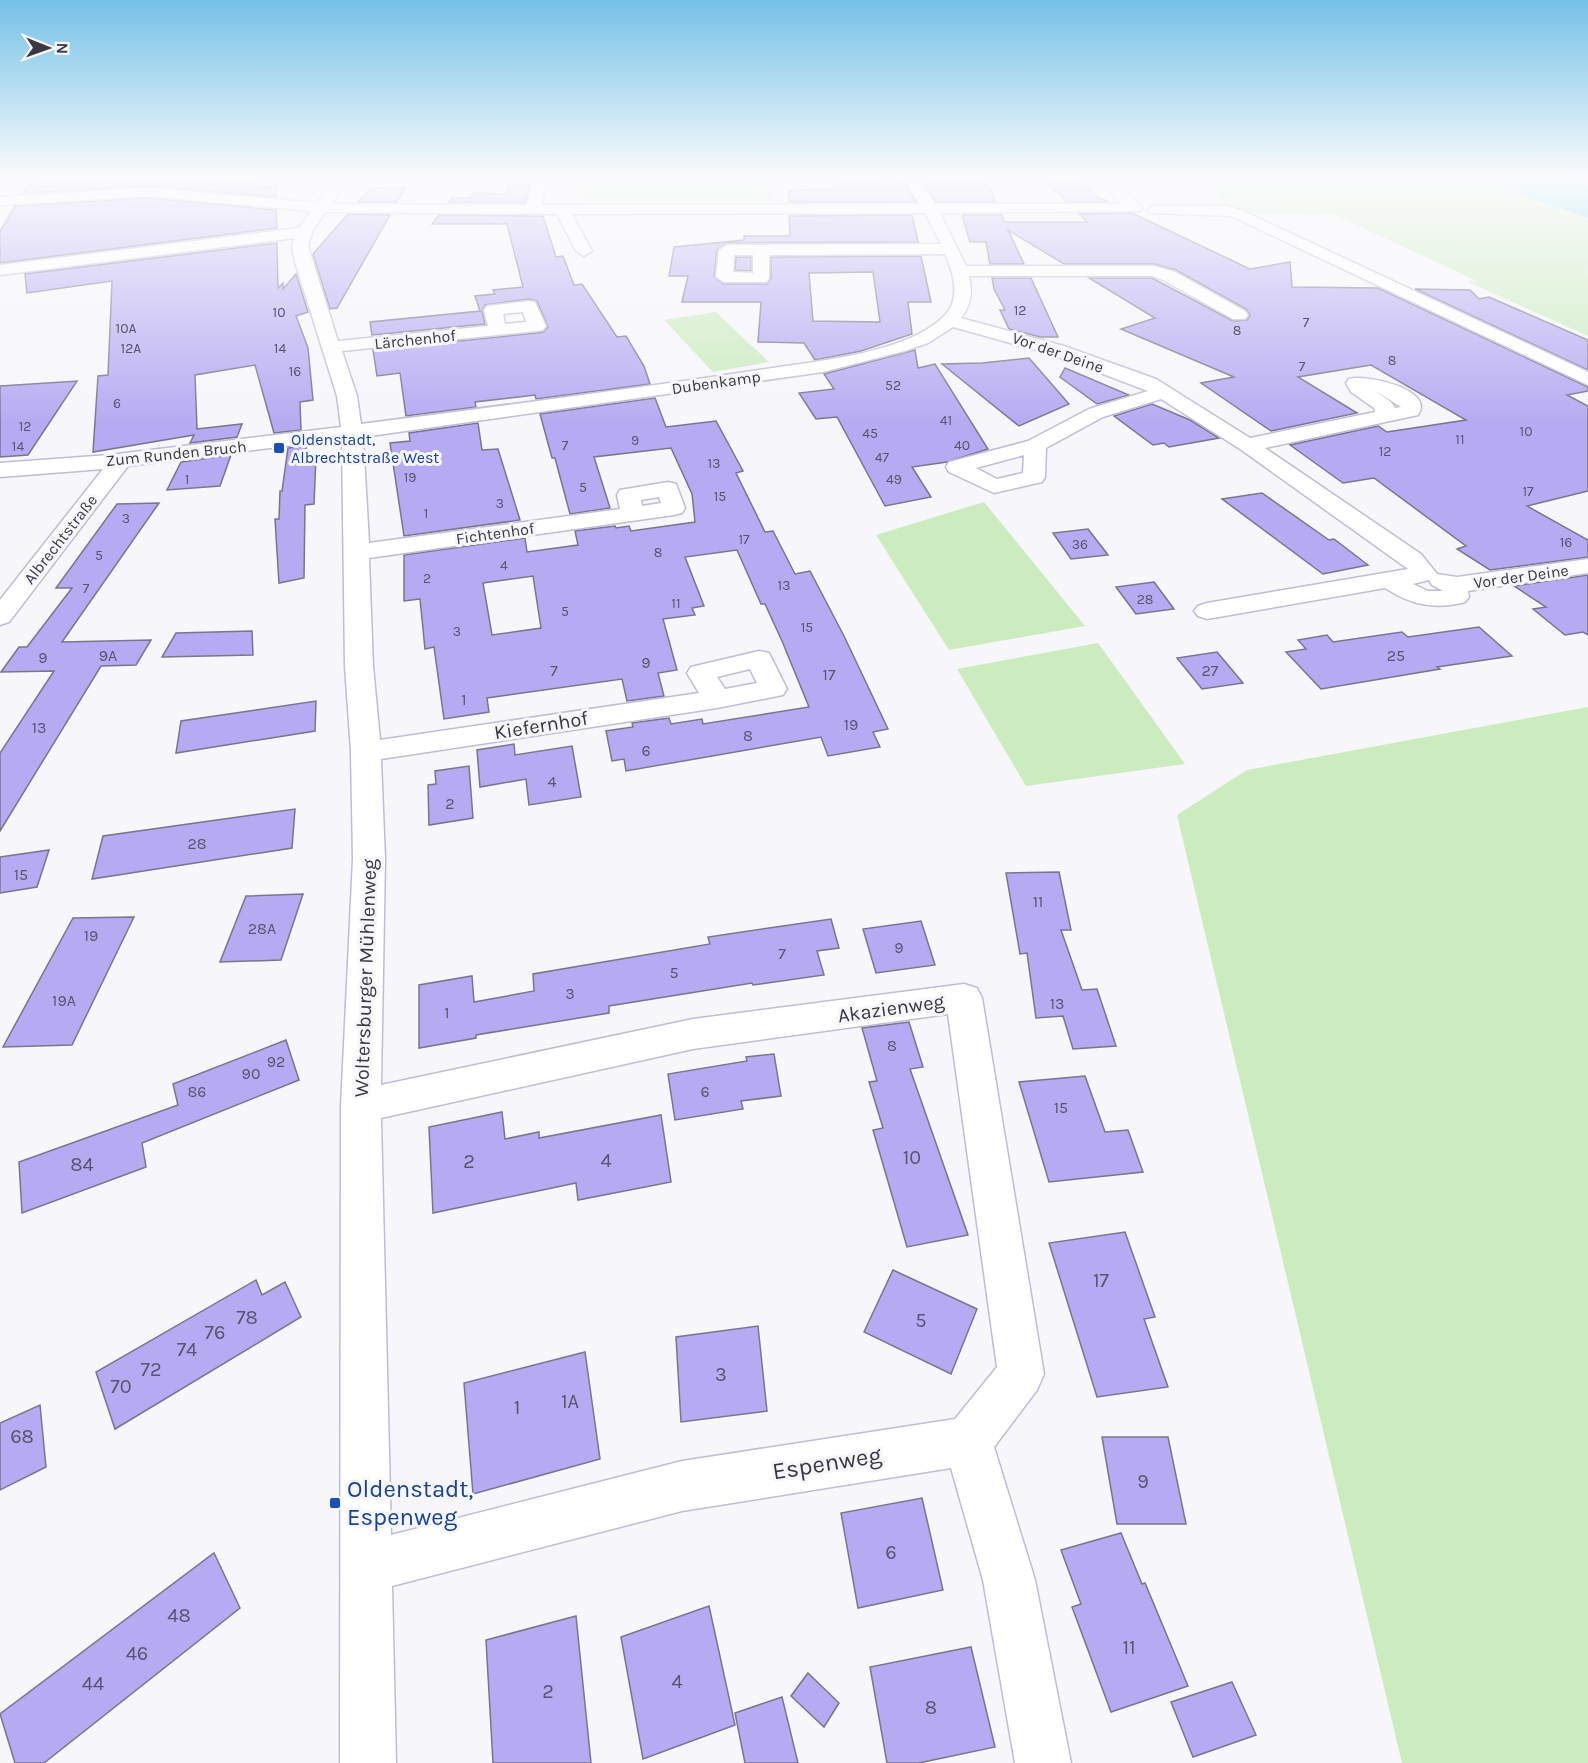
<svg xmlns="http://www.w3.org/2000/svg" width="1588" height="1763" font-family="Karla,sans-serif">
<rect width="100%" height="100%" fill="#f6f6fb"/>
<g fill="#ccebbf">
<path d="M585,176H764L775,205L582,207Z"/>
<path d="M1200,176H1482L1536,200L1588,218V336L1468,282L1477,281L1330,213L1320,215L1170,213L1226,207L1215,190Z"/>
<path d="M716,312L769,362L713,372L664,320Z"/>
<path d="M984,502L1085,626L949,650L876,535Z"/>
<path d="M1098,643L1185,764L1026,786L957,669Z"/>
<path d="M1588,707V1763H1402L1177,815L1247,770Z"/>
</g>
<path fill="#69d4e5" d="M1482,176H1588V218L1536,200Z"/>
<g fill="#b6abf2" stroke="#78758d" stroke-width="1.5" fill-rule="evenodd">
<path d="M34,176H257L258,189L276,185V197L149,186L23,193Z"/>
<path d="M942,176H984L996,202H936L920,177Z"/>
<path d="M1041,176H1055L1065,181L1080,180L1096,196L1108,202H1067Z"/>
<path d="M901,178L916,202H789L788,191L837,188V182Z"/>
<path d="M510,184H531L525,203L449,202L453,198H469L473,193L505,194Z"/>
<path d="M406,187L397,202H358L371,188Z"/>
<path d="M149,198L276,210L277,228L0,263V231L15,206Z"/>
<path d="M1132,213L1250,269L1290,262L1292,287L1378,288L1588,387V391L1567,395L1588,406V491L1527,506L1588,540V557L1490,570L1457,549L1466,546L1374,478L1343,483L1290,445L1378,426L1387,432L1466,420L1371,365L1298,377L1357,413L1271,431L1201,383L1234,377L1121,329L1155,318L1089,278H1152L1233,321L1247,320L1250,315L1246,309L1176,270L1154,264H1064L1008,230L1024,264H990L986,242H970L962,215H1002L1005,222H1087L1079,214Z"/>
<path d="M348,214L390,215L337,308L330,309L313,254Z"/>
<path d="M439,215L543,216L556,257L563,256L574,285L582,284L617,337L626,336L644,366L650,384L536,399L535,395L475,402L476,407L406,416L400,373L377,376L373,350L537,333L543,332L548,327L537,301L529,299L485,305L482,311L485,324L372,335L370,322L480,311L475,296L495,294L493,290L523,287L507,224H432Z"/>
<path d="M912,215L918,242L727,243L717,250L714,277L724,284H767L771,278V257L921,256L931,302H908L912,334L861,351L815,360L804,343L758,342L761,302H682L688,276H669L674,247L744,240V236H790L789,216ZM873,272L880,322L813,321L809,273Z"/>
<path d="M277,243L278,288L283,283V289L296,274L308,312L296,316L308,348L313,400L300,402L301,430L274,433L255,365L195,375L197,429L242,424L237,437L190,443L194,435L93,452L98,376L108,375L112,281L27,293L25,274Z"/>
<path d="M736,257H751V271L735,270Z"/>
<path d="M992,278H1031L1058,337H1040L1009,329L1000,310H1005L994,289Z"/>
<path d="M1415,289L1470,290L1479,299L1489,297L1588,340V370Z"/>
<path d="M915,350L918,368L935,364L988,449L947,462L912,467L931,497L885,506L837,417L816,419L799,393L834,389L824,374Z"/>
<path d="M1029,358L1069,404L1019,426L942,364L982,363Z"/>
<path d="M1065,368L1129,395L1097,404L1060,377Z"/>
<path d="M77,381L28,455L0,457V386Z"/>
<path d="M655,398L666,427L716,421L743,471L736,473L765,532L773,531L795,574L810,571L844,636L888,729L873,732L880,747L828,756L821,737L626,771L624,759L612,761L606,731L633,727L632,723L669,718L671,724L702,719L703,724L809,707L782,641L765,604H761L737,550L685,557L704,606L692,608L695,615L663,619L677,670L658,673L664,696L627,701L622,679L487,698L489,712L444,719L434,647L425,649L420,599L404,601V555L525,538L527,552L578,545L575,531L615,526L616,528L629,526L631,531L695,522L692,494L671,448L594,457L610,508L570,514L555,458H552L540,414ZM533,576L541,628L492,635L483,583Z"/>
<path d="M1152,404L1190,420L1219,438L1169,447L1164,443L1153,445L1114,416Z"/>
<path d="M478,423L482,450L498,449L520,520L404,536L390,443L410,441L409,433Z"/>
<path d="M306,446V457L316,456L314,504L305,505L304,578L279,583L275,519H279L280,491H282L288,448Z"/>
<path d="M231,455L220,486L167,490L181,462Z"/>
<path d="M1262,493L1329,540L1334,539L1368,565L1323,574L1222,499Z"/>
<path d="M159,503L62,642L151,640L136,665L101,666L0,831V753L54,671L1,672L19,647H27L72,588H56L117,504Z"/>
<path d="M1088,529L1108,555L1071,559L1053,533Z"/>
<path d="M1588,575V635L1583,632L1565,635L1533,609L1546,607L1514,586Z"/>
<path d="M1154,582L1174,609L1136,614L1116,587Z"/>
<path d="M1479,627L1512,656L1437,667L1440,669L1321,689L1286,652L1306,649L1298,640L1327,635L1333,642L1402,632L1408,637Z"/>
<path d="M252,631L253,655L162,657L176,633Z"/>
<path d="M1217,652L1243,683L1202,689L1177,658Z"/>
<path d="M316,701L315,731L176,753L181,721Z"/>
<path d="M514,744L515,755L572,746L581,797L529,805L526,779L480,787L477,750Z"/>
<path d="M469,766L473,818L429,825L428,785L436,784L435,771Z"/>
<path d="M295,809L292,848L92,879L103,836Z"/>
<path d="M49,850L37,887L0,893V857Z"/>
<path d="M1059,872L1071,930H1061L1082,990L1097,989L1116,1046L1073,1049L1063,1016L1036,1018L1027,953L1020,954L1006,873Z"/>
<path d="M303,894L281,960L220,962L246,896Z"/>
<path d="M134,917L72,1045L3,1047L73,918Z"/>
<path d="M831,919L839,948L817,951L824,975L753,985L752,983L609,1006V1013L476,1035V1038L419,1048V985L472,976L474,1002L534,991L533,974L710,944L708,937Z"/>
<path d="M921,921L935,965L876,973L863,929Z"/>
<path d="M909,1022L923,1067L910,1069L968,1235L907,1247L873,1130L883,1128L869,1082L877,1081L862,1028Z"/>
<path d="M286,1040L299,1080L142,1143L146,1167L22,1213L19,1162L178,1105L173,1084Z"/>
<path d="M774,1054L781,1096L741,1101L743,1109L675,1120L668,1074L747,1061L746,1057Z"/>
<path d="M1085,1076L1105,1132L1128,1130L1143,1172L1049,1182L1019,1082Z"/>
<path d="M502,1112L505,1139L539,1132V1138L661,1115L671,1182L578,1200L576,1183L433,1213L429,1127Z"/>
<path d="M1125,1232L1155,1317L1144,1319L1168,1387L1097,1397L1049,1243Z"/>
<path d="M893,1270L977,1309L951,1374L864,1332Z"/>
<path d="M256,1280L262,1295L285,1282L301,1317L115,1429L96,1372Z"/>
<path d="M758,1326L767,1411L681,1422L676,1337Z"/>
<path d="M585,1352L600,1459L473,1494L464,1383Z"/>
<path d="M40,1405L46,1467L0,1490V1423Z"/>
<path d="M1102,1437H1168L1186,1524H1117Z"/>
<path d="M922,1498L943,1590L858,1608L841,1513Z"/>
<path d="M1121,1533L1142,1584L1145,1583L1188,1686L1111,1712L1072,1607L1081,1604L1061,1550Z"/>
<path d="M214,1553L240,1608L44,1763H15L0,1714Z"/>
<path d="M709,1606L735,1725L643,1759L621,1637Z"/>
<path d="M576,1616L591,1763H493L486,1640Z"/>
<path d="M971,1647L995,1747L919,1763H887L870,1667Z"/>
<path d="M808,1673L839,1703L824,1727L791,1696Z"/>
<path d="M1232,1682L1256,1735L1193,1757L1171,1702Z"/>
<path d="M782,1697L798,1763H745L735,1713Z"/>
</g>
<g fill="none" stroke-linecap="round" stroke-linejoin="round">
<g stroke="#c0bcd7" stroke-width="3">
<g id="minor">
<path d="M0,176H23L21,179L0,183Z"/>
<path d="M358,176L346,183L332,204L527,205L535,176H549L541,205L920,204L902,176H916L935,204H1122L1093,176H1108L1140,205L1142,208L1140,211L940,213L966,266H1154L1175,272L1245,311L1248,315L1245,319H1233L1163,280L1152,276H969C973,292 971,305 961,318L1064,346L1156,379L1250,438L1375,412L1374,408L1351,392L1346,383L1349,379C1367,374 1436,390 1418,415L1265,448L1421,554L1437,574L1457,577L1588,559V573L1468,591L1469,597L1465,602C1435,610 1411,605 1385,588L1207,619L1198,616L1194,611L1198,606L1207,603L1408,569L1240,449L1161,399L1103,417L1046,448L1045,477L1042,482L994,493L949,472L946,467L949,462L1028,441L1089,409L1148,391L1050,354L953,327L928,343L905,351L823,372L363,437L369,543L620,509L617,495L620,490L668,482L676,484L685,508L682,513L674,515L369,558L373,666L380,740L699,693L687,673L691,667L759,651L769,653L787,689L783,695L717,708L381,759L385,859L381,1085L693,1019L964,984L977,988L982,998L1044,1374L1037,1390L994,1447L1035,1580L1071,1763H1015L983,1580L951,1468L682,1511L392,1586L396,1763H340L341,1106L353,859L351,752L345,666L342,439L128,466L9,622L0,625V600L103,469L0,477V463L109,455L341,427L337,396L295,262L292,246L295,238L0,275V265L299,228L311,211L149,196L0,205V197L149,188L317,203L336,177ZM325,212L557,214L576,251L584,256L592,251L572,214L925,213L941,244L727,245L719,250L716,277L724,282H767L769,278V255L945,254C953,272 961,297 946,314C911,353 816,361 766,369C712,377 658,385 604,392C523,403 442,414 361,424L357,396L342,351L537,331L543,330L546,326L535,302L529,301L487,306L484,310L488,326L338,341L308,246L312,232ZM734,255H753V273L733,272ZM523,312L526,322L505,324L503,314ZM1374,390L1401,407L1395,408L1391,402ZM1024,455L1023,473L997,479L976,468ZM659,497L661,503L642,506L641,500ZM1429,580L1432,585L1443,591H1428L1413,584ZM750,669L757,683L725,689L717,677ZM948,1014L997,1367L955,1419L682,1461L391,1535L381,1118L693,1049Z"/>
<path d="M1155,206H1225L1241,210L1588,372V385L1231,216L1150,213L1148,210L1150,207Z"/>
</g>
</g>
<use href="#minor" fill="#fff" fill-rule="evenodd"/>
</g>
<linearGradient id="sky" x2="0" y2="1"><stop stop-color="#75c1e7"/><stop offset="0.42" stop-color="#fbfbfd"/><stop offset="1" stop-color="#fbfbfd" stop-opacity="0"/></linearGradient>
<rect width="1588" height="423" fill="url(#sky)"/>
<g fill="#1a4fb4" stroke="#f6f6fb" stroke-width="2">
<rect x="273" y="442" width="12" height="12" rx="3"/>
<rect x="329" y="1497" width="12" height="12" rx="3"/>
</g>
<g text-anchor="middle" stroke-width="6" stroke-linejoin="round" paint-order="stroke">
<g font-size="14" fill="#58546e">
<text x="1020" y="315">12</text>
<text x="279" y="317">10</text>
<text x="1306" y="327">7</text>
<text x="126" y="333">10A</text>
<text x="1237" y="335">8</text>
<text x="131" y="353">12A</text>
<text x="280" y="353">14</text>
<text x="1392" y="365">8</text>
<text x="1302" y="371">7</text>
<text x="295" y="376">16</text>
<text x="893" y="390">52</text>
<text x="117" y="408">6</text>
<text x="946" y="425">41</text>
<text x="25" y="431">12</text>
<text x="1526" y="436">10</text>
<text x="870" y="438">45</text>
<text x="1460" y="444">11</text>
<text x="635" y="445">9</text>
<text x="565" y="450">7</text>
<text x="962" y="450">40</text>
<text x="18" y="451">14</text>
<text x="1385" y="456">12</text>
<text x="882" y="462">47</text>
<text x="714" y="468">13</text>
<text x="410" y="482">19</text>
<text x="187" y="484">1</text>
<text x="894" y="484">49</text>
<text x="583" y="492">5</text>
<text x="1528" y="496">17</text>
<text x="720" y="501">15</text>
<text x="500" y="508">3</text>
<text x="426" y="518">1</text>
<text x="126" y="523">3</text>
<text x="744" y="544">17</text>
<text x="1566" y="547">16</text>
<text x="1080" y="549">36</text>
<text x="658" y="557">8</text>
<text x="99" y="560">5</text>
<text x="504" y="570">4</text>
<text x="427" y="583">2</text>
<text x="784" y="590">13</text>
<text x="86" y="593">7</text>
<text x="1145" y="604">28</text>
<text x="676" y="608">11</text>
<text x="565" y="616">5</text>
<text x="807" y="632">15</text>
<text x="457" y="636">3</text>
</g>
<g font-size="16" fill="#393742" stroke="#f6f6fb">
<text transform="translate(415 339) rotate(-6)" y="6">Lärchenhof</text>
<text transform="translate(1058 352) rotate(19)" y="6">Vor der Deine</text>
<text transform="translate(716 382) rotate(-8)" y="6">Dubenkamp</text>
<text transform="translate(176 453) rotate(-6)" y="6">Zum Runden Bruch</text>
<text transform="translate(495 533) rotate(-8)" y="6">Fichtenhof</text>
<text transform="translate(60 539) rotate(-52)" y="6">Albrechtstraße</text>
<text transform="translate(1521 576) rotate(-8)" y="6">Vor der Deine</text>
</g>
<g font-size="16" fill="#164399" stroke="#f6f6fb" text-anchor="start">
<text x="291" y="445">Oldenstadt,<tspan x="291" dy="18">Albrechtstraße West</tspan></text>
</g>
<g font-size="16" fill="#58546e">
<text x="108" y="661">9A</text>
<text x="1396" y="661">25</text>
<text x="43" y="663">9</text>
<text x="646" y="668">9</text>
<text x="554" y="676">7</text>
<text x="1210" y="676">27</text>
<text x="829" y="680">17</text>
<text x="464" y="705">1</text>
<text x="851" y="730">19</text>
<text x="39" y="733">13</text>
<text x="748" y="741">8</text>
<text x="646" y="756">6</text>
<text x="552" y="787">4</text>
<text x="450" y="809">2</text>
<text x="197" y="849">28</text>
<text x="21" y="880">15</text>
<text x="1038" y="907">11</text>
<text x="262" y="934">28A</text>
<text x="91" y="941">19</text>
<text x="899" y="953">9</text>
<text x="782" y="959">7</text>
<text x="674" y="978">5</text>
<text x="570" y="999">3</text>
<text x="64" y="1006">19A</text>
<text x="1057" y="1009">13</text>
<text x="447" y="1018">1</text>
<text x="892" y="1051">8</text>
<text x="276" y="1067">92</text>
<text x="251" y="1079">90</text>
<text x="197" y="1097">86</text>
<text x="705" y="1097">6</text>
<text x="1061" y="1113">15</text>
</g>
<g font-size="20" fill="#393742" stroke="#f6f6fb">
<text transform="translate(541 725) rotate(-9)" y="7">Kiefernhof</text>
<text transform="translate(365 978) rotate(-88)" y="7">Woltersburger Mühlenweg</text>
<text transform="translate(891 1008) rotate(-8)" y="7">Akazienweg</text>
</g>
<g font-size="20" fill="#58546e">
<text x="912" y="1164">10</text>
<text x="606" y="1167">4</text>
<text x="469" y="1168">2</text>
<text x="82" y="1171">84</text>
<text x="1101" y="1287">17</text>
<text x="247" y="1324">78</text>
<text x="921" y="1327">5</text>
<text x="215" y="1339">76</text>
<text x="187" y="1356">74</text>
<text x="151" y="1376">72</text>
<text x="721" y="1381">3</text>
<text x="121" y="1393">70</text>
<text x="570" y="1408">1A</text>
<text x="517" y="1414">1</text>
<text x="22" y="1443">68</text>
<text x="1143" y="1488">9</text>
<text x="891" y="1559">6</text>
<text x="179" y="1622">48</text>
<text x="1129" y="1654">11</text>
<text x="137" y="1660">46</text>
<text x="677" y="1688">4</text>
<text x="93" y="1690">44</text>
<text x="548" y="1698">2</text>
<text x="931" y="1714">8</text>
</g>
<g font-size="24" fill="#393742" stroke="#f6f6fb">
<text transform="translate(827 1463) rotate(-9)" y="8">Espenweg</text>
</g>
<g font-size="24" fill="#164399" stroke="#f6f6fb" text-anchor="start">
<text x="347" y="1497">Oldenstadt,<tspan x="347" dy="28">Espenweg</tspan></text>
</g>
</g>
<g transform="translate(48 48) rotate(91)" stroke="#f6f6fb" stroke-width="4.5" paint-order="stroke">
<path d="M0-4.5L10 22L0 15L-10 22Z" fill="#393742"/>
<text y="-9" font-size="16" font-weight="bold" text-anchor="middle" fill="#393742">N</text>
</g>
</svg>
